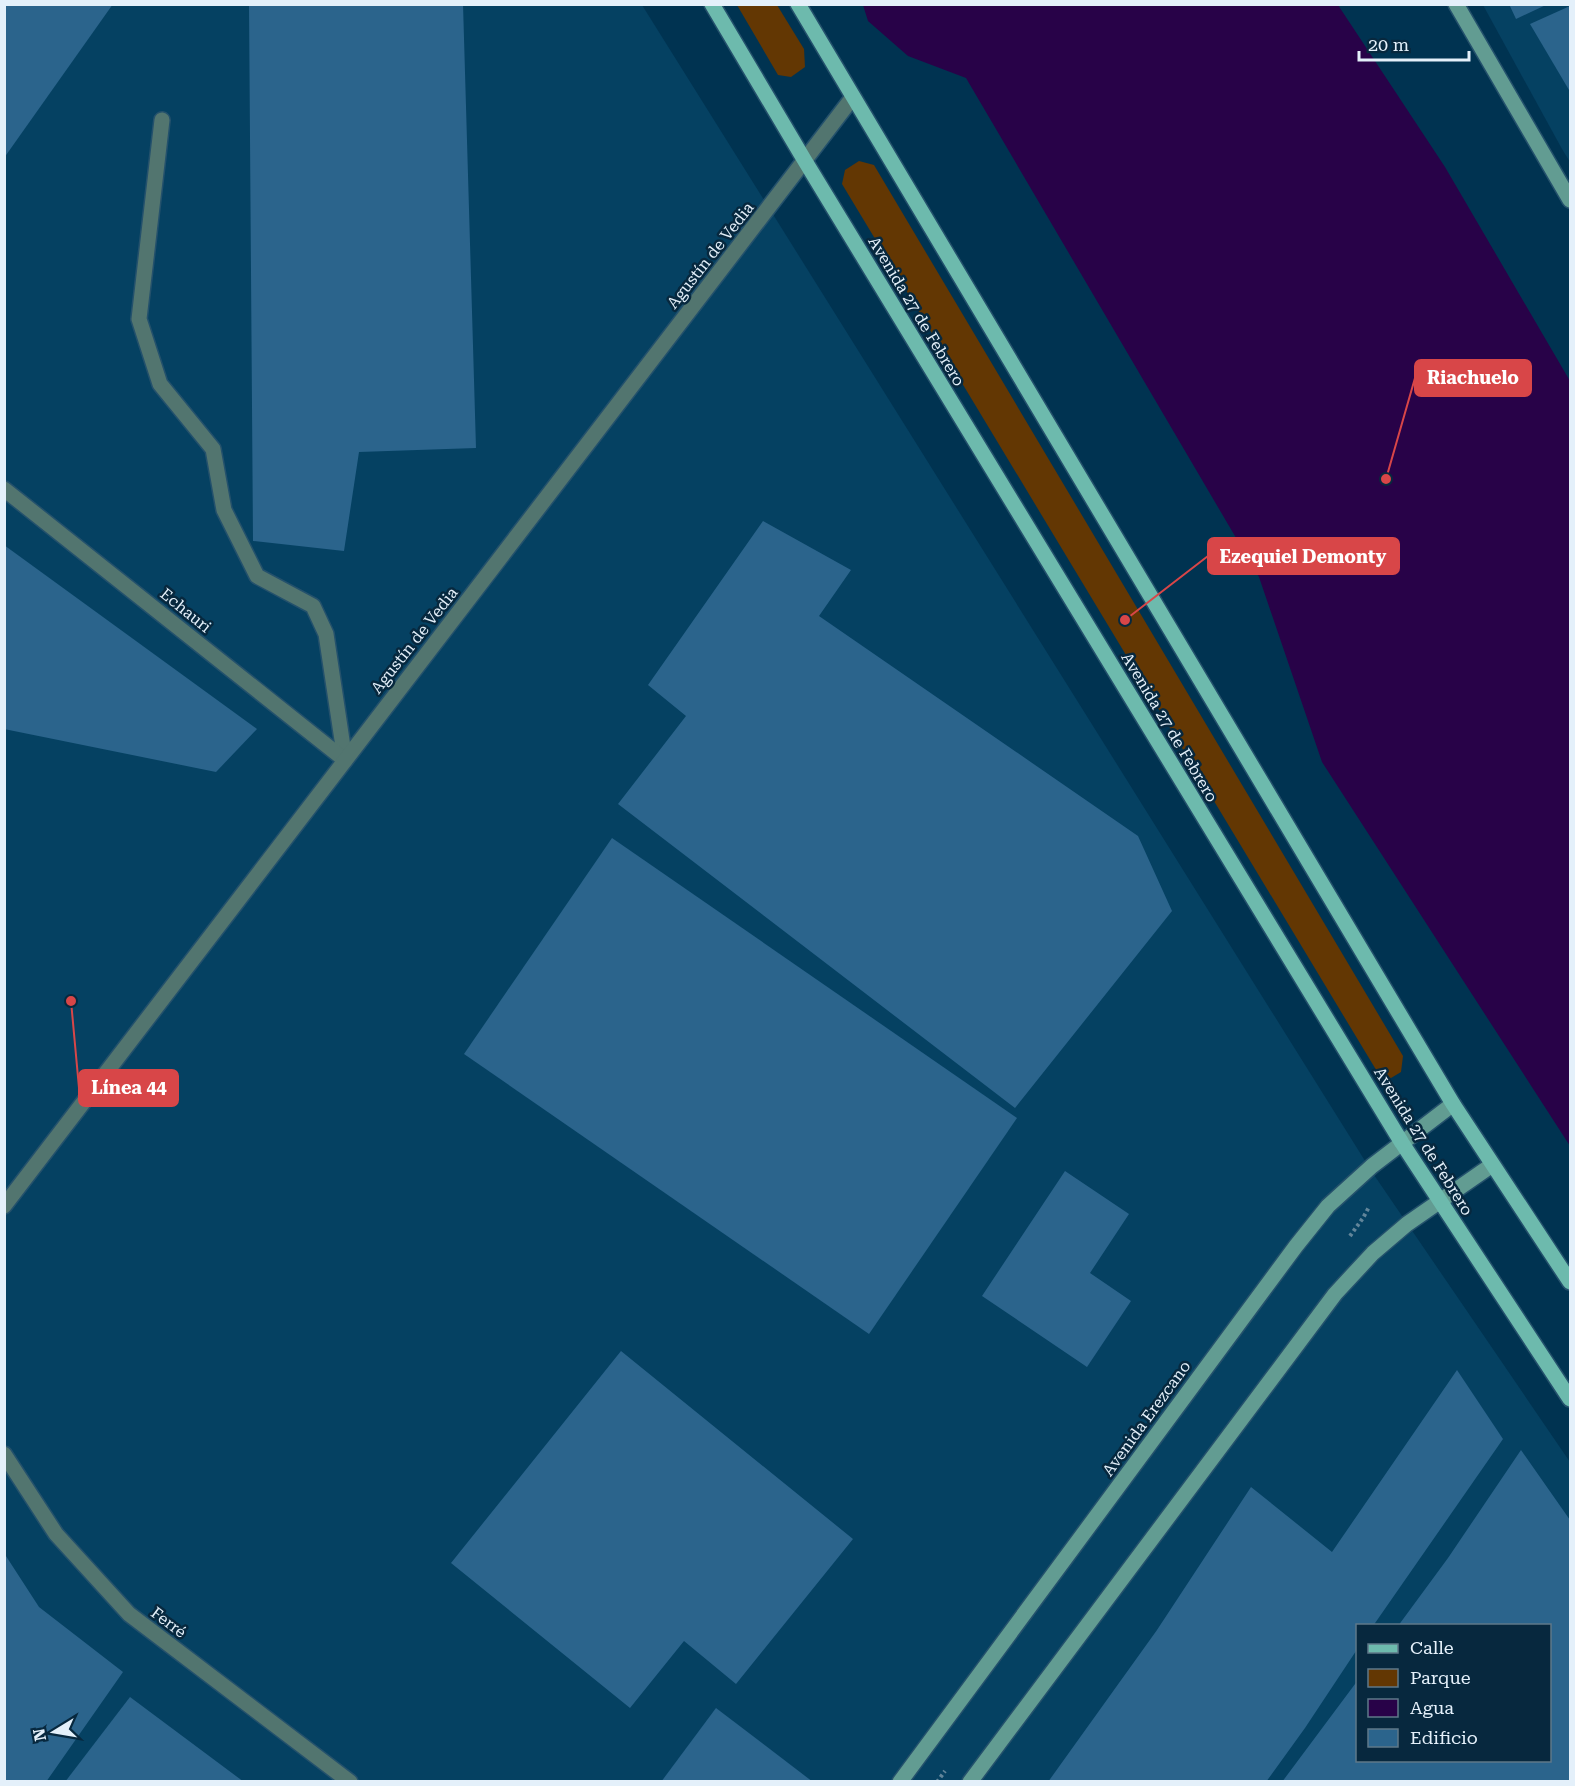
<svg xmlns="http://www.w3.org/2000/svg" width="1575" height="1786" font-family="'Roboto Serif',serif">
<rect width="100%" height="100%" fill="#003351"/>
<g fill="#054162" fill-rule="evenodd">
<path d="M5,5H642L1372,1172L1570,1462V1781L5,1782ZM1358,1626H1550V1760H1358Z"/>
<path d="M1483,5H1570V162L1562,149Z"/>
</g>
<g fill="#633703">
<path d="M737,5H777L804,49L805,67L791,77L778,75Z"/>
<path d="M859,161L874,165L1403,1056L1401,1072L1391,1078L1378,1073L842,184L845,170Z"/>
</g>
<path fill="#280248" d="M863,5H1338L1445,167L1570,381V1146L1322,762L1259,577L966,78L908,56L868,21Z"/>
<g fill="#2b648c">
<path d="M4,4H113L4,158Z"/>
<path d="M249,4H463L476,448L359,452L344,551L253,541Z"/>
<path d="M1509,4H1548L1516,19Z"/>
<path d="M1570,6V90H1569L1530,24Z"/>
<path d="M763,521L851,570L819,616L1138,836L1172,911L1015,1108L618,804L686,716L648,685Z"/>
<path d="M4,545L257,729L216,772L4,729Z"/>
<path d="M612,838L1017,1118L869,1334L464,1054Z"/>
<path d="M1065,1171L1129,1214L1090,1273L1131,1301L1087,1367L982,1296Z"/>
<path d="M621,1351L853,1539L736,1684L684,1641L630,1708L451,1563Z"/>
<path d="M1457,1370L1503,1439L1373,1626H1358V1648L1305,1728L1266,1782H1048L1157,1630L1251,1487L1332,1552Z"/>
<path d="M1521,1450L1570,1520V1782H1282L1358,1680V1761H1550V1626H1398L1448,1558Z"/>
<path d="M4,1553L39,1607L123,1672L46,1782H4Z"/>
<path d="M130,1697L244,1782H65Z"/>
<path d="M716,1708L813,1782H661Z"/>
</g>
<g fill="none" stroke-linecap="round" stroke-linejoin="round">
<g stroke="#24516c" stroke-width="18">
<path id="lane" d="M162,120L139,319L160,384L213,449L224,510L257,576L313,606L326,634L345,760"/>
</g>
<g stroke="#24516c" stroke-width="18">
<g id="street">
<path d="M4,489L345,760"/>
<path d="M4,1206L853,97"/>
<path d="M4,1454L56,1534L129,1614L350,1782"/>
</g>
</g>
<g stroke="#24516c" stroke-width="18">
<g id="secondary">
<path d="M1456,4L1570,200"/>
<path d="M900,1782L1296,1246L1328,1206L1372,1166L1453,1104"/>
<path d="M970,1782L1335,1294L1373,1253L1407,1224L1492,1165"/>
</g>
</g>
<g stroke="#24516c" stroke-width="18">
<g id="primary">
<path d="M712,4L805,161L1402,1143L1570,1399"/>
<path d="M798,4L1453,1104L1570,1282"/>
</g>
</g>
<g stroke="#62859a" stroke-width="4" stroke-dasharray="3 3" stroke-linecap="butt">
<path d="M1350,1236L1363,1218L1369,1207"/>
<path d="M937,1782L945,1771"/>
</g>
<use href="#lane" stroke="#52756f" stroke-width="15"/>
<use href="#street" stroke="#52756f" stroke-width="15"/>
<use href="#secondary" stroke="#629c92" stroke-width="15"/>
<use href="#primary" stroke="#6dbaad" stroke-width="15"/>
</g>
<g text-anchor="middle" stroke-width="5" stroke-linejoin="round" paint-order="stroke">
<g font-size="16" fill="#e4f0fa" stroke="#07283e">
<text transform="translate(710 255) rotate(-52)" y="6">Agustín de Vedia</text>
<text transform="translate(917 311) rotate(59)" y="6">Avenida 27 de Febrero</text>
<text transform="translate(186 610) rotate(39)" y="6">Echauri</text>
<text transform="translate(414 640) rotate(-52)" y="6">Agustín de Vedia</text>
<text transform="translate(1170 727) rotate(59)" y="6">Avenida 27 de Febrero</text>
<text transform="translate(1424 1141) rotate(58)" y="6">Avenida 27 de Febrero</text>
<text transform="translate(1146 1418) rotate(-54)" y="6">Avenida Erezcano</text>
<text transform="translate(169 1622) rotate(37)" y="6">Ferré</text>
</g>
</g>
<path fill="none" stroke="#d84648" stroke-width="2" d="M1386 479L1415 378M1125 620L1208 556M71 1001L79 1088"/>
<g fill="#d84648" stroke="#07283e" stroke-width="2">
<circle cx="1386" cy="479" r="6"/>
<circle cx="1125" cy="620" r="6"/>
<circle cx="71" cy="1001" r="6"/>
</g>
<g fill="#d84648" stroke="#d84648" stroke-width="2">
<rect x="1415" y="360" width="116" height="36" rx="6"/>
<rect x="1208" y="538" width="191" height="36" rx="6"/>
<rect x="79" y="1070" width="99" height="36" rx="6"/>
</g>
<g font-size="18" text-anchor="middle" font-weight="bold" fill="#fff">
<text x="1473" y="384">Riachuelo</text>
<text x="1303" y="563">Ezequiel Demonty</text>
<text x="129" y="1094">Línea 44</text>
</g>
<rect width="1575" height="1786" fill="none" stroke="#e4f0fa" stroke-width="12"/>
<rect x="1356" y="1624" width="195" height="138" fill="#07283e" stroke="#5f7889" stroke-width="1.5"/>
<rect x="1368" y="1644" width="30" height="9" fill="#6dbaad" stroke="#5f7889" stroke-width="1.5"/>
<text x="1410" y="1654" font-size="18" fill="#e4f0fa">Calle</text>
<rect x="1368" y="1669" width="30" height="18" fill="#633703" stroke="#5f7889" stroke-width="1.5"/>
<text x="1410" y="1684" font-size="18" fill="#e4f0fa">Parque</text>
<rect x="1368" y="1699" width="30" height="18" fill="#280248" stroke="#5f7889" stroke-width="1.5"/>
<text x="1410" y="1714" font-size="18" fill="#e4f0fa">Agua</text>
<rect x="1368" y="1729" width="30" height="18" fill="#2b648c" stroke="#5f7889" stroke-width="1.5"/>
<text x="1410" y="1744" font-size="18" fill="#e4f0fa">Edificio</text>
<g transform="translate(54 1732) rotate(259)" stroke="#07283e" stroke-width="4.5" paint-order="stroke">
<path d="M0-4.5L10 22L0 15L-10 22Z" fill="#e4f0fa"/>
<text y="-9" font-size="16" font-weight="bold" text-anchor="middle" fill="#e4f0fa">N</text>
</g>
<path d="M1359 51v9h110v-9" fill="none" stroke="#e4f0fa" stroke-width="3"/>
<text x="1368" y="51" font-size="18" fill="#e4f0fa" stroke="#07283e" stroke-width="4.5" paint-order="stroke">20 m</text>
</svg>
